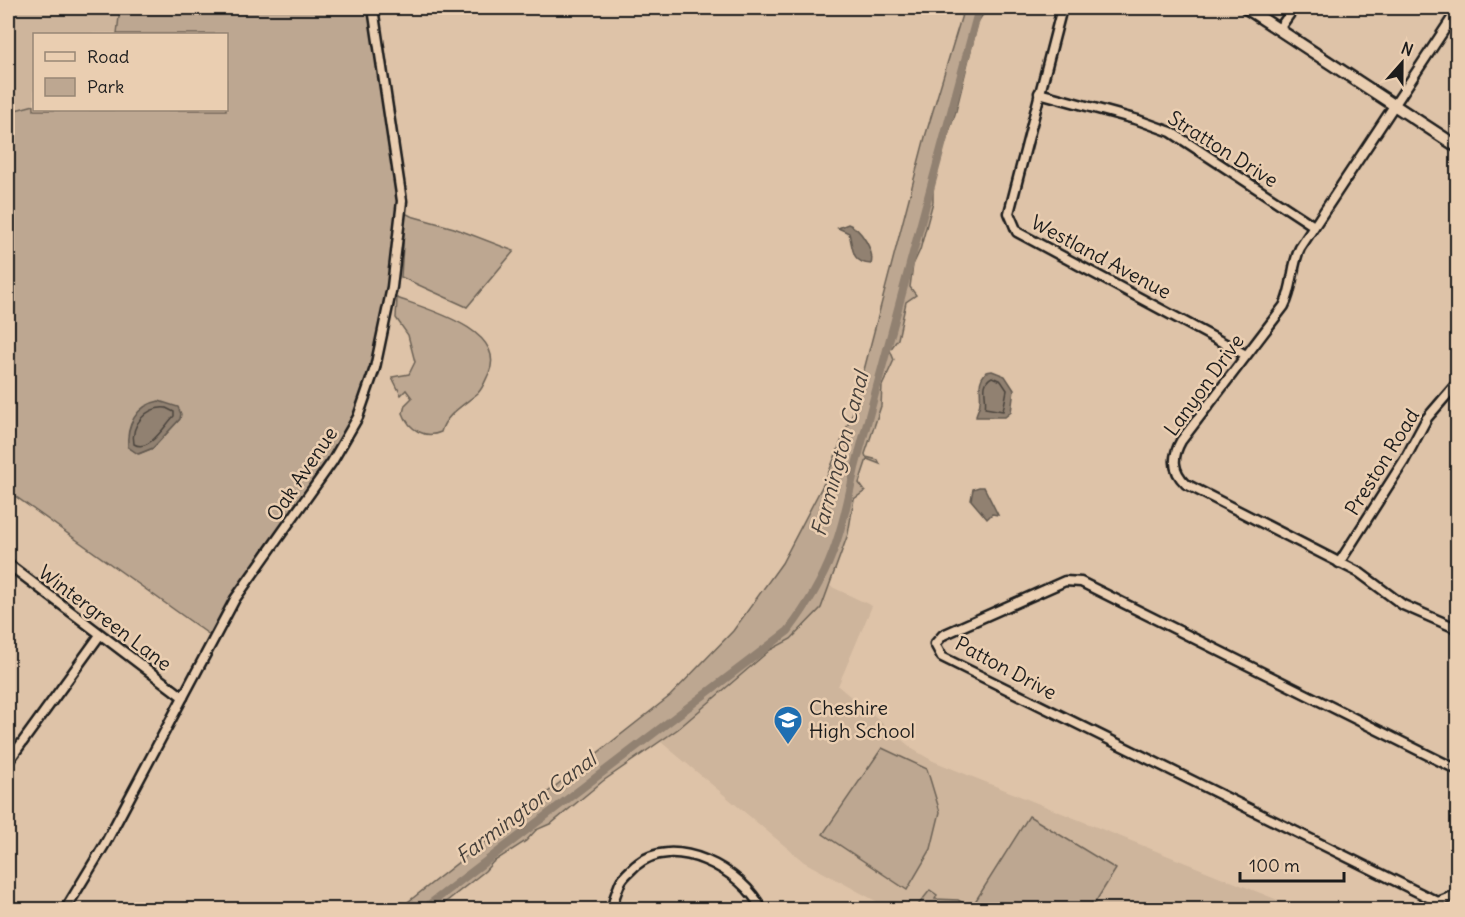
<svg xmlns="http://www.w3.org/2000/svg" width="1465" height="917" font-family="Delius,sans-serif">
<rect width="100%" height="100%" fill="#dec3a8"/>
<filter id="ink" filterUnits="userSpaceOnUse"><feTurbulence type="fractalNoise" baseFrequency=".0167" numOctaves="2"/><feDisplacementMap in="SourceGraphic" scale="12" xChannelSelector="R" yChannelSelector="G"/><feConvolveMatrix kernelMatrix="1 2 1 2 8 2 1 2 1" color-interpolation-filters="sRGB"/></filter>
<g filter="url(#ink)">
<g fill="#ceb59c">
<path d="M8,8H120L119,33L34,34V105L8,112Z"/>
<path d="M830,586L872,606L838,686L914,750L933,761L1300,909H880L883,905L804,862L661,742L770,650L791,639L817,613Z"/>
</g>
<g fill="#bda791" stroke="#6c6256" stroke-width="1.5" fill-rule="evenodd">
<path d="M120,8H373L402,201L392,287L358,417L235,599L214,638L8,491V112L34,105V110H226V34H117ZM180,419L153,448L139,454L128,447Z"/>
<path d="M964,8H987L978,22L956,111L933,181V202L920,250L913,265L910,287L916,295L906,302L898,339L890,350L894,360L882,386L881,406L865,454L866,457L878,460L880,464L867,459L859,483L865,491L854,499L848,534L821,608L791,639L770,650L678,729L603,781L552,823L536,830L526,841L493,862L485,871L443,904L429,909H399L670,696L733,631L782,563L826,479L853,412L925,137Z"/>
<path d="M405,213L411,216L454,228L514,251L467,307L401,277Z"/>
<path d="M397,298C427,309 507,330 489,373C486,379 483,388 478,393C465,404 445,415 441,432C425,439 409,430 403,413L405,405L412,398L406,390L401,395L392,377L409,374L415,362L408,335L396,318Z"/>
<path d="M882,748L927,769L940,812L931,849L907,890L823,834Z"/>
<path d="M1029,816L1116,869L1091,909L982,910L973,905Z"/>
<path d="M930,890L937,895L935,899L958,900L974,909L945,906L915,909Z"/>
</g>
<g fill="#918171" stroke="#62594f" stroke-width="1.5">
<path d="M848,224C861,228 875,252 871,264C851,263 853,248 849,233L838,228Z"/>
<path d="M992,371L1005,376L1014,390L1011,412L1005,417H976C976,411 980,408 980,402C982,389 976,384 986,372Z"/>
<path d="M159,401L178,407L181,414L180,419L153,448L138,454L128,447C126,426 136,405 159,401Z"/>
<path d="M979,487H984L998,515L992,514L987,519L971,500L973,489Z"/>
</g>
<g fill="none" stroke-linecap="round" stroke-linejoin="round">
<g stroke="#4b443e" stroke-width="1.5">
<path d="M992,377L1001,381L1007,390L1003,411L985,408C988,397 979,384 992,377Z"/>
<path d="M166,408L174,412V416C165,425 149,453 134,444C130,425 147,406 166,408Z"/>
</g>
<path stroke="#918171" stroke-width="8" d="M422,910L788,631C832,573 840,537 855,468L979,8"/>
<g stroke="#1c1c1c" stroke-width="13">
<g id="street">
<path d="M1062,8L1009,213L1017,232L1246,355"/>
<path d="M1458,9L1300,248C1291,266 1294,287 1284,306L1181,441C1172,457 1172,471 1186,484L1360,573L1403,605L1458,629"/>
<path d="M1279,29L1294,8"/>
<path d="M1039,93L1138,120L1171,132L1314,226"/>
<path d="M1339,563L1404,461L1427,418L1458,382"/>
<path d="M8,564L183,697"/>
<path d="M8,762L100,635"/>
<path d="M1458,770L1081,582L1065,581L943,635L935,644L942,657L1438,902L1458,894"/>
<path d="M65,910L105,844L235,599L332,462L358,417L375,368L392,287L402,201L373,8"/>
<path d="M613,910C612,900 617,892 620,883C623,876 629,872 635,866C673,832 743,870 762,910"/>
</g>
</g>
<g stroke="#1c1c1c" stroke-width="15">
<path id="secondary" d="M1246,8L1458,147"/>
</g>
<use href="#street" stroke="#eaceb1" stroke-width="8"/>
<use href="#secondary" stroke="#eaceb1" stroke-width="10"/>
</g>
</g>
<defs>
<g id="school-pin" transform="scale(1.5)"><path d="M0 17L-7.5 6A9.5 9.5 0 1 1 7.5 6Z" fill="#1f6fb2" stroke="#eaceb1"/><path d="M0-5L7-2L0 1L-7-2ZM-4 1L0 2.5L4 1V4Q0 6-4 4Z" fill="#fff"/></g>
</defs>
<g fill-rule="evenodd">
<use href="#school-pin" x="788" y="720"/>
</g>
<g text-anchor="middle" stroke-width="5" stroke-linejoin="round" paint-order="stroke">
<g font-size="20" fill="#1c1c1c" stroke="#eaceb1">
<text transform="translate(1223 149) rotate(32)" y="7">Stratton Drive</text>
<text transform="translate(1101 257) rotate(28)" y="7">Westland Avenue</text>
<text transform="translate(1204 385) rotate(-54)" y="7">Lanyon Drive</text>
<text transform="translate(1382 462) rotate(-58)" y="7">Preston Road</text>
<text transform="translate(302 474) rotate(-56)" y="7">Oak Avenue</text>
<text transform="translate(105 618) rotate(37)" y="7">Wintergreen Lane</text>
<text transform="translate(1006 668) rotate(28)" y="7">Patton Drive</text>
</g>
<g font-size="20" fill="#1c1c1c" stroke="#eaceb1" text-anchor="start">
<text x="809" y="715">Cheshire<tspan x="809" dy="23">High School</tspan></text>
</g>
<g font-size="21" font-style="italic" fill="#453f3a" stroke="#eaceb1">
<text transform="translate(840 454) rotate(-75)" y="7">Farmington Canal</text>
<text transform="translate(526 808) rotate(-37)" y="7">Farmington Canal</text>
</g>
</g>
<rect width="1465" height="917" fill="none" stroke="#eaceb1" stroke-width="30"/>
<rect x="15" y="15" width="1435" height="887" fill="none" stroke="#1c1c1c" stroke-width="2" filter="url(#ink)"/>
<rect x="33" y="33" width="195" height="78" fill="#eaceb1" stroke="#988775" stroke-width="1.5"/>
<rect x="45" y="52" width="30" height="9" fill="#eaceb1" stroke="#988775" stroke-width="1.5"/>
<text x="87" y="63" font-size="18" fill="#1c1c1c">Road</text>
<rect x="45" y="78" width="30" height="18" fill="#bda791" stroke="#988775" stroke-width="1.5"/>
<text x="87" y="93" font-size="18" fill="#1c1c1c">Park</text>
<g transform="translate(1402 63) rotate(21)" stroke="#eaceb1" stroke-width="4.5" paint-order="stroke">
<path d="M0-4.5L10 22L0 15L-10 22Z" fill="#1c1c1c"/>
<text y="-9" font-size="16" font-weight="bold" text-anchor="middle" fill="#1c1c1c">N</text>
</g>
<path d="M1240 872v9h104v-9" fill="none" stroke="#1c1c1c" stroke-width="3"/>
<text x="1249" y="872" font-size="18" fill="#1c1c1c" stroke="#eaceb1" stroke-width="4.5" paint-order="stroke">100 m</text>
</svg>
